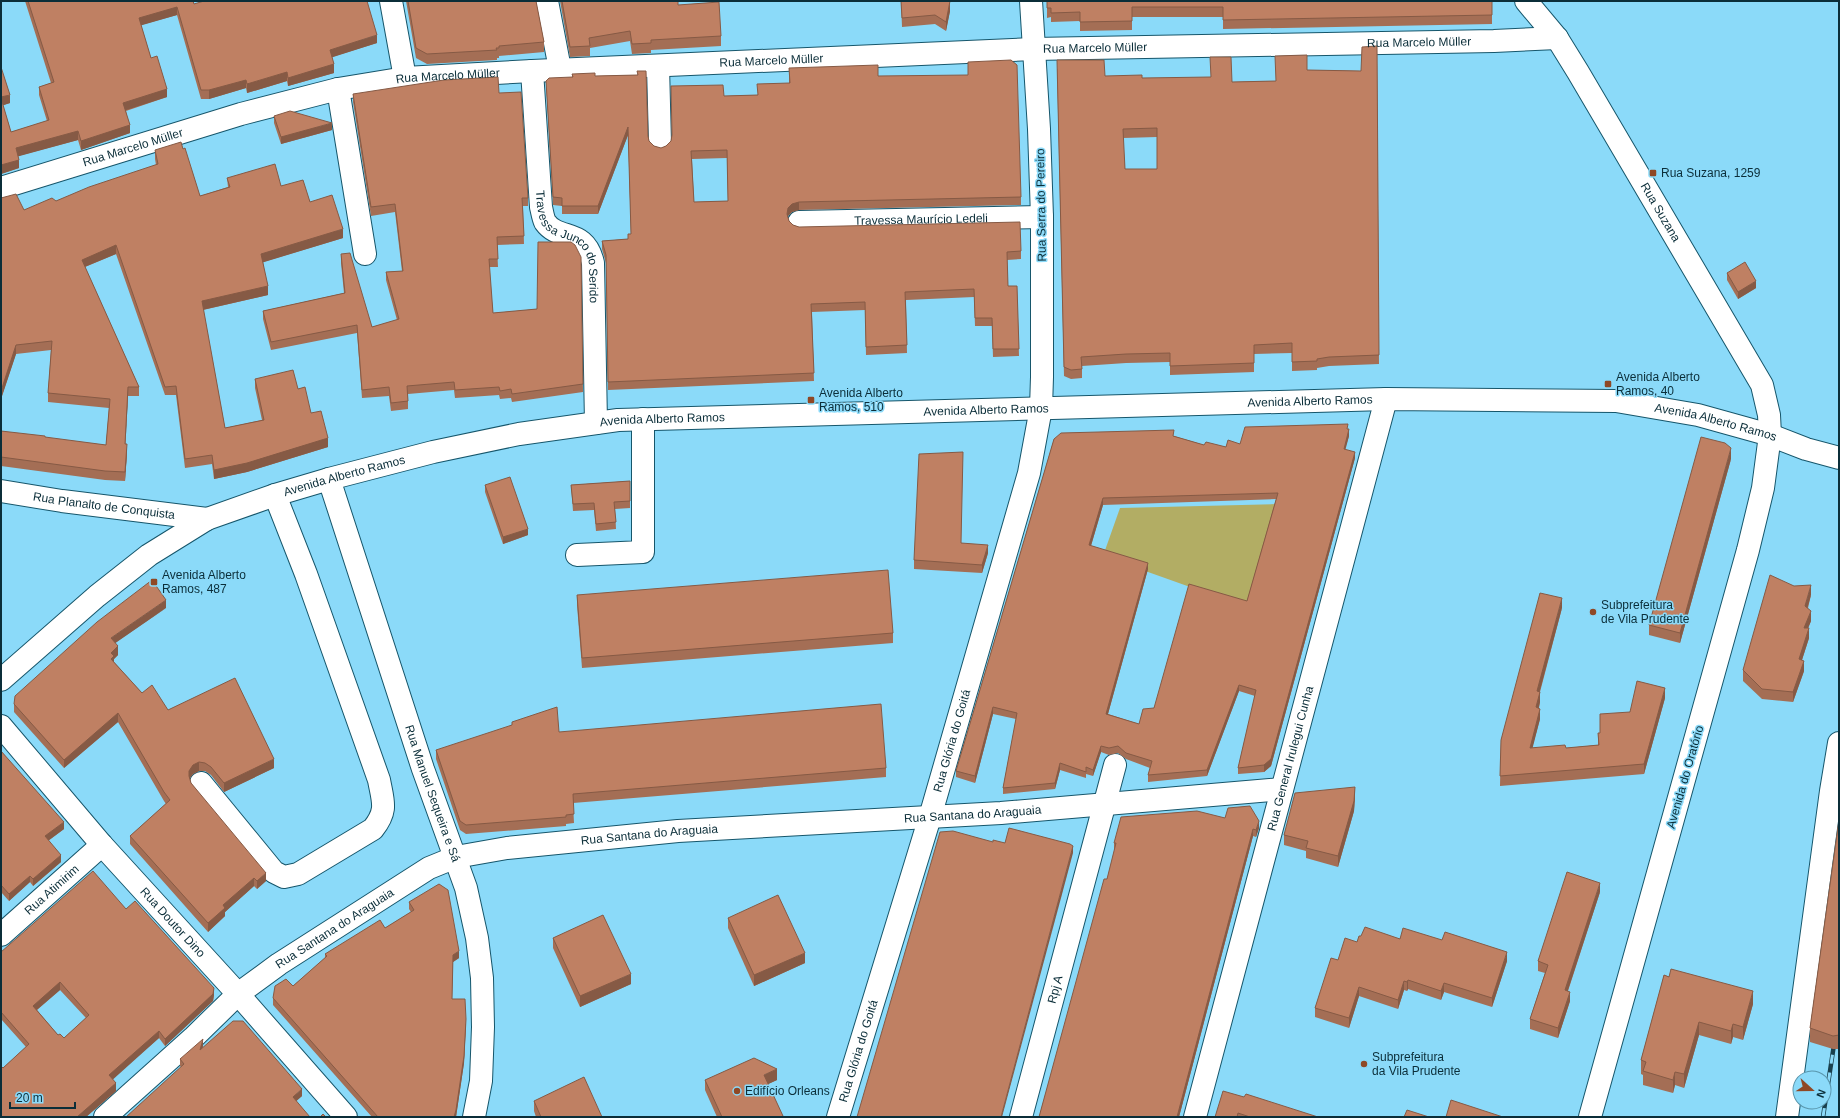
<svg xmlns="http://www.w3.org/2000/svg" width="1840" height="1118" font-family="Arial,sans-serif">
<rect width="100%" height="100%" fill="#8bdaf9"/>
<path fill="#b2ad64" d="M1277,504L1252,609L1103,556L1120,508Z"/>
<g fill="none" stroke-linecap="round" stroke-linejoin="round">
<g stroke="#16566b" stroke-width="24">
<g id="minor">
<path d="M391,1L405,78"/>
<path d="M547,1L560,69"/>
<path d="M658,66L660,143"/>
<path id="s1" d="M532,71L541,207C542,211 543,218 545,222C559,242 585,227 593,263L596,423"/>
<path d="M338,89L365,254"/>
<path id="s2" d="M1,188L241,114L338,89L405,78L532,71L1033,49L1494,41L1557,38"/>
<path id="s3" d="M799,222L1042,217"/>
<path id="s4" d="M329,479L423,769L466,888L477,938L482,978L483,1027L481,1081L474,1117"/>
<path id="s5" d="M1,491L62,501L207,519"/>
<path d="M577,555L643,552V419"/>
<path id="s6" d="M1,726L102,845L238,994L346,1117"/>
<path d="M201,783L274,872L284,877L298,874L373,829C388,810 383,802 379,780L306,574L275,495"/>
<path id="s7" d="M1,935L102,845"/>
<path id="s8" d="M105,1117L193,1038L238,994L279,964L429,868L456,857L507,848L678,831L1001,813L1282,789"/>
<path id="s9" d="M838,1117L930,817L1029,473L1041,408L1042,377V217L1039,129L1031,1"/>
<path id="s10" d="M1021,1117L1115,765"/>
<path id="s11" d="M1195,1117L1386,399"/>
</g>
</g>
<g stroke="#16566b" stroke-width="24">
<g id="major">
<path id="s12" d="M1526,1L1557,38L1578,72L1762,385L1769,415L1770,435L1763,488L1748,550L1590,1117"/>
<path id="s13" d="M1,680L97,596L149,555L207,519L275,495L329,479L433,452L519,434L618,420L1386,399L1616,401L1698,415L1770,435L1806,449L1839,458"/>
<path d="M1787,1117L1831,791L1839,743"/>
</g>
</g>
<use href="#minor" stroke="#fff" stroke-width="22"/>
<use href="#major" stroke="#fff" stroke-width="22"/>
<g stroke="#19404d" stroke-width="4.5">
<path id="rail" d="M1823,1117L1835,1038"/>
</g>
<use href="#rail" stroke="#8bdaf9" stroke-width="3" stroke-dasharray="9" stroke-linecap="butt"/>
</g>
<g fill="#a46e55" fill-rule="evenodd">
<path d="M25,1H193L194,4L377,43L332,57L334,73L288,86L287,81L247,93L246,88L209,99H201L177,15L141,25L151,58L167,97L126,111L130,133L81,150L78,140L18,156L19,168L1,174V67L10,103L3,105L11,132L47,121L39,95V87L51,83Z"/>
<path d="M406,1H536L544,42V52L499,56V58H497V60L427,64L416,58Z"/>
<path d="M560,1H678V5L721,36V46L651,50V53L632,54L630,41L590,48V56L570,57Z"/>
<path d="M901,1H950V11L946,31L935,24L902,27Z"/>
<path d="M1047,1H1492V24L1223,29V17H1132V30L1080,31V21L1051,22V17L1047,18Z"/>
<path d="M1377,46L1379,364L1329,366L1317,368V370L1292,371V353L1254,354V372L1170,375V362L1126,363L1082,366V378L1071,379L1064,376L1057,69L1105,76L1142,78L1232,82L1276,81L1307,70L1361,71ZM1157,137V169H1125L1123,138Z"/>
<path d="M789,68L878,76L1021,197V205L799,210L792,212L788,216V218L789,221L793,225L799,227L1021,251V259L1007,260L1008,286H1017L1019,356L993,357L992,326H975L974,297L906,300L907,353L866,355L865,310L812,312L814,381L608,390L606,263L602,249V241L628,239L631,234L628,135L598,214H562V206L553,205L546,81L572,77V74L595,76L637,75V71L648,136L649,141L654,146L661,148L666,146L724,96L757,95L789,83ZM727,158L728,201L694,202L692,159Z"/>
<path d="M499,93L528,198V206H523L524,244L497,245L498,267H489L493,313L537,309L581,257L583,392L512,402L511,398L500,399L499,395L455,398L454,390L408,394V409L391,411L389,396L362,398L357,333L271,350L263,319V311L344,293L341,263V254L372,327L397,320L386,280V272L402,271L395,212L371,216L353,102V94Z"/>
<path d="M274,116L332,130L281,144L274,123Z"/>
<path d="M155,150L200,196L228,187L227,178L281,186L310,202L343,238L263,262L268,295L203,310L225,428L262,420L255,388V379L298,389L328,447L247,472L214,479L212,464L185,468L176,395H165L116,254L85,267L139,387V396H128L125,444L127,453L125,481L105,480L1,466V431L45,438L106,445L109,408L48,402V393L51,350L16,354L1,399L24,210L56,201L156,165L155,159Z"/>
<path d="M1727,273L1756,288L1738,299L1727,280Z"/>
<path d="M1348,429L1349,436L1345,449L1355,458L1271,766L1264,772L1238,774V768L1255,696L1239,691L1207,776L1148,782V775L1150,768L1126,759L1118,753L1109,755L1101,752L1093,776L1086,774V778L1060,770L1055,789L1003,794V788L1016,719L993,714L975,783L956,777V771L1054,439L1174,436L1204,445L1226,447L1240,444ZM1276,499L1247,601L1154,708L1139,724L1108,714L1148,569L1091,546L1103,505Z"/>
<path d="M1731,459L1680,643L1649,635V625Z"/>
<path d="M630,481V508L615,509L616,529L596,531L594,510L573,511L571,485Z"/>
<path d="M485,485L528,535L503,544L485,492Z"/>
<path d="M961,543L988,553L982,573L914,569V560Z"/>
<path d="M577,595L893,633V643L582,668L577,605Z"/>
<path d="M1811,595L1808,608L1811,621L1808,628L1809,638L1802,660L1804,671L1793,702L1762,699L1743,681V670Z"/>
<path d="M166,608L115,643L118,655L114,659V662L142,693L168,710L274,768L224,792L211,775L205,771H199L193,774L190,778L191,783L266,881L257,889L254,886L225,912V916L208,932L130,844V836L166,804L164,801L118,722L64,768L14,712V704Z"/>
<path d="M1562,608L1540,692V702L1539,708L1540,719L1532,748H1566L1598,745V733H1600L1630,712L1665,698L1644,774L1500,786L1501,740Z"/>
<path d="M559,732L886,768V777L573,803L574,823L566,824V826L466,834L460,830L436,759V750Z"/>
<path d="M1,751L64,829L48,841L61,862L33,886L30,882L9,901L1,892Z"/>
<path d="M1355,797L1354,811L1338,867L1306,858V851L1284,845V835Z"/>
<path d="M1839,820V1049H1833L1810,1042V1028Z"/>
<path d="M1259,828L1256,837L1253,836L1179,1117H1039L1107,879L1115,850H1114V843Z"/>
<path d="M1600,892L1568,991L1570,1001L1558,1038L1530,1029V1019L1545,973L1538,971V961Z"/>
<path d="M409,902L459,958L453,962L452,999L466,1025L464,1063L456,1117H372L273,1005V998L293,986L325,958V954L385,928L411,912L409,909Z"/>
<path d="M126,909L214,995L213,1001L165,1046L159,1038L112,1079L116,1091L86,1117H1L3,1068L26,1047L1,1019V952ZM60,990L86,1018L64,1038L58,1035L37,1010Z"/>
<path d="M728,918L805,963L754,986L728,928Z"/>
<path d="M553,938L631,984L580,1007L553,948Z"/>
<path d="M1400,939L1507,961L1492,1007L1444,992L1441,1000L1408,989L1407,991L1404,990L1398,1009L1359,996L1349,1028L1315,1017V1008L1338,960L1357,942Z"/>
<path d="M1664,975L1753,1004L1743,1040L1733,1037L1731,1044L1699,1035L1684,1088L1675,1085L1673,1093L1643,1085V1075L1641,1074V1060Z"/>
<path d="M203,1046L202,1049L302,1096L296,1101L181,1067L180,1066V1059Z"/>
<path d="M705,1080H777L768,1084L783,1117H717L705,1090Z"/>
<path d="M1244,1097L1318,1117H1215Z"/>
<path d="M534,1101L602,1117H536L534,1111Z"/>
</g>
<g fill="#865a45">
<path d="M950,2V11L946,31V22Z"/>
<path d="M177,7V15L139,26V18Z"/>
<path d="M377,35V43L330,58V50Z"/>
<path d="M334,64V73L288,86V78Z"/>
<path d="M287,72V81L247,93V84Z"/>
<path d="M246,80V88L209,99V90Z"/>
<path d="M167,89V97L123,111V103Z"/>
<path d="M10,95V103L1,106V97Z"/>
<path d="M332,123V130L281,144V137Z"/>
<path d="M130,125V133L81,150V141Z"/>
<path d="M628,127V135L598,214V206Z"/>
<path d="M78,131V140L16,157V148Z"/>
<path d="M19,160V168L1,174V165Z"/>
<path d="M799,202V210L792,212L788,216L787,222V214L788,208L792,204Z"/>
<path d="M343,229V238L261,263V254Z"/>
<path d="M116,245V254L82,268V260Z"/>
<path d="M1756,281V288L1738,299V292Z"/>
<path d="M268,286V295L202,310V301Z"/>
<path d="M16,345V354L1,399V391Z"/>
<path d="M128,387V396L125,453V444Z"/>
<path d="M1349,429V436L1344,455V449Z"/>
<path d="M328,438V447L247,472L214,479V470Z"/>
<path d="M127,444V453L125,481V472Z"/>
<path d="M1731,448V459L1680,643V633Z"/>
<path d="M1355,452V458L1271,766L1264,772V765Z"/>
<path d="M1103,498V505L1089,552V545Z"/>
<path d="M528,529V535L503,544V537Z"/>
<path d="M988,545V553L982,573V565Z"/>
<path d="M1148,563V569L1106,721V714Z"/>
<path d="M1811,585V595L1805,616V606Z"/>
<path d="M1562,598V608L1537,701V691Z"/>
<path d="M166,600V608L111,646V638Z"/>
<path d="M1811,611V621L1804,638V628Z"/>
<path d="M1809,628V638L1799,669V659Z"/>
<path d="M118,646V655L114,659V665L111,667V653Z"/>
<path d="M1804,661V671L1793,702V692Z"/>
<path d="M1239,685V691L1207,776V770Z"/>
<path d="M1665,688V698L1644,774V764Z"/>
<path d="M1540,692V702L1536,718V707Z"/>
<path d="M993,707V714L975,783V776Z"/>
<path d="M1540,709V719L1530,758V748Z"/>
<path d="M118,713V722L64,768V760Z"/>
<path d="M1101,746V752L1093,776V770Z"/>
<path d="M274,759V768L224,792V783Z"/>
<path d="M199,762V771L193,774L189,779V771L193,765Z"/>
<path d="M1060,763V770L1055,789V783Z"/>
<path d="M1355,787V797L1354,811L1338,867V856Z"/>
<path d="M1259,821V828L1256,837V830Z"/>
<path d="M64,822V829L45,843V836Z"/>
<path d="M1253,829V836L1179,1117H1177Z"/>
<path d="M1073,846V853L1061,898L1002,1117H1001Z"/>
<path d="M61,855V862L33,886V879Z"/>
<path d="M266,873V881L257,889V881Z"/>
<path d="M30,876V882L9,901V894Z"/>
<path d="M254,878V886L225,912V916L208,932V923L223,905Z"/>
<path d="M1600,883V892L1565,999V990Z"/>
<path d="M459,951V958L453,962V955Z"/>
<path d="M1507,952V961L1492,1007V998Z"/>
<path d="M805,953V963L754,986V975Z"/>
<path d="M631,974V984L580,1007V996Z"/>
<path d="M1408,980V989L1407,991V982Z"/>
<path d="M1404,981V990L1398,1009V1000Z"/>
<path d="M60,982V990L33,1013V1006Z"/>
<path d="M1444,983V992L1441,1000V991Z"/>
<path d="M1359,987V996L1349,1028V1018Z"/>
<path d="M214,988V995L213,1001L165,1046V1039Z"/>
<path d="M1753,991V1004L1743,1040V1027Z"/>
<path d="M1570,992V1001L1558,1038V1028Z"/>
<path d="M466,1019L464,1063L456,1117H454Z"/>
<path d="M1699,1022V1035L1684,1088V1074Z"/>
<path d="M1733,1024V1037L1731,1044V1031Z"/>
<path d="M159,1031V1038L109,1083V1075Z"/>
<path d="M203,1039V1046L200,1057V1050Z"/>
<path d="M777,1069V1080L764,1086V1075Z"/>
<path d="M1675,1072V1085L1673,1093V1080Z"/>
<path d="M116,1083V1091L86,1117H77Z"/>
<path d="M302,1089V1096L293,1104V1097Z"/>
</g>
<g fill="#bf8063" stroke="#865a45" fill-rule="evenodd">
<path d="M28,1H193L194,4L204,1H367L377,35L330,50L334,64L288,78L287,72L247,84L246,80L209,90H201L177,7L139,18L151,58L157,56L167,89L123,103L130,125L81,141L78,131L16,148L19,160L1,165V98L11,132L49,120L39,87L54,82Z"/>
<path d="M408,1H536L544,42L499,46V48H496L497,50L427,54L416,48Z"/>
<path d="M562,1H678V5L719,2L721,36L651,40V43L632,44L630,31L589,38L590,46L570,47Z"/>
<path d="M901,1H950L946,22L935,15L902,18Z"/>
<path d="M1047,1H1492V15L1223,20V7H1132V21L1080,22V12L1051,13V8H1047Z"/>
<path d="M1377,46L1379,355L1329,357L1317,359V361L1292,362V343L1254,345V363L1170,366V353L1126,354L1081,357L1082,369L1071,370L1064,367L1057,60H1104L1105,76L1142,75V78L1211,77L1210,57H1231L1232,82L1276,81L1275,56L1307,55V70L1361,71L1362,47ZM1157,128V169H1125L1123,129Z"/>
<path d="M1011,60L1017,65L1021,197L799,202L792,204L788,208L787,214L789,221L793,225L799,227L1020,222L1021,251L1007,252L1008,286H1017L1019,349H993L992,318H975L974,289L905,292L907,345L866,347L865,302L811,304L814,373L608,382L606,255L602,241L628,239V234H631L628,127L598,206H562V198L553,197L546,81L549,78L573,77L572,74L595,73V76L638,75L637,71H646L648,136L649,141L654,146L661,148L666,146L671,141L672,135L671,86L723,85L724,96L758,95L757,84L790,83L789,68L878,65V76L968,75V62ZM727,150L728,201L694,202L691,151Z"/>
<path d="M1,67L10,95L1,97Z"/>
<path d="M498,77L499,93L521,92L528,198H522L524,236L497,237L498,259H489L493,313L537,309L538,242H571L575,245L581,257L583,384L512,394L511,389L500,391L499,387L455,390L454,382L407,386L408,401L391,403L389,387L362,390L357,325L271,342L263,311L345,293L341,254L350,253L372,327L399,319L386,272L403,271L395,204L371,207L353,94L444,80Z"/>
<path d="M290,111L332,123L281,137L274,116Z"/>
<path d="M181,142L183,149L185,148L200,196L230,187L227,178L275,164L281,186L303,180L310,202L332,195L343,229L261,254L268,286L202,301L225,428L264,420L255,379L293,370L298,389L305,387L311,413L321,411L328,438L247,463L214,470L212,455L185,459L176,386L165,387L116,245L82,260L139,387H128L125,444H127L125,472L105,471L1,457V431L45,436V437L106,445L110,399L48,393L52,341L16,345L1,391V198L16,194L24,210L52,198L56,201L89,187L158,164L155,150Z"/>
<path d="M1745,262L1756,281L1738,292L1727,273Z"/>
<path d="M1348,424L1347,429H1349L1344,449L1355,452L1271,759L1264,765L1238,768L1256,690L1239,685L1207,770L1148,775L1152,761L1126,753L1118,746L1109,748L1101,746L1093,770L1086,767V772L1060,763L1055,783L1003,788L1017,713L993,707L975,776L956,771L1054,439L1061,433L1174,430L1173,436L1204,445L1206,442L1226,447L1228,440L1240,444L1245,427ZM1278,493L1247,601L1189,584L1154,708L1143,709L1139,724L1106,714L1148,563L1089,545L1103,498Z"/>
<path d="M1701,437L1725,443L1731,448L1680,633L1649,625Z"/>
<path d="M963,452L961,543L988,545L982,565L914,560L919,454Z"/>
<path d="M510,477L528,529L503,537L485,485Z"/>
<path d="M630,481V501L614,502L616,522L596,524L594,503L573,504L571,485Z"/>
<path d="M888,570L893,633L582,658L577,595Z"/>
<path d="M1770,575L1794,586L1811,585L1805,606L1811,611L1804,628H1809L1799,659L1804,661L1793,692L1762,689L1743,670Z"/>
<path d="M152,580L166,600L111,638L118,646L111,653L114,656L111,659L142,693L152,685L168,710L235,678L274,759L224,783L211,767L205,763L199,762L193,765L189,771V776L191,783L266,873L257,881L254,878L223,905L225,908L208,923L130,836L170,800L164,792L118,713L64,760L14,704L15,696L97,622Z"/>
<path d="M1540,593L1562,598L1537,691L1540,692L1536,707L1540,709L1530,748L1565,745L1566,748L1599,745L1598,733H1600V714L1630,712L1637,681L1665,688L1644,764L1500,776L1501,740Z"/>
<path d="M881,704L886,768L573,794L574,814L566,815V817L466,825L460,821L436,750L512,725V722L557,707L559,732Z"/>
<path d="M1,751L64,822L45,836L61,855L33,879L30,876L9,894L1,885Z"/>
<path d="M1355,787L1354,801L1338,856L1306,848L1308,841L1284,835L1295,793Z"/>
<path d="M1250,806L1259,821L1256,830L1253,829L1177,1117H1039L1104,879H1107L1116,843H1114L1121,817L1197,811L1225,818L1228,808Z"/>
<path d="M1839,820V1035L1833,1036L1810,1028Z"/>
<path d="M1009,828L1070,844L1073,846L1061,891L1001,1117H857L940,832L953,831L993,842V840L1005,843Z"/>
<path d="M93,871L126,909L135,901L214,988L213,994L165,1039L159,1031L109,1075L116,1083L77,1117H1V1066L3,1068L29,1044L1,1012V952ZM60,982L89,1015L64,1038L60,1034L58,1035L33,1006Z"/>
<path d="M1567,872L1600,883L1565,990L1570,992L1558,1028L1530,1019L1548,965L1538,961Z"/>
<path d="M439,884L448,890L459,951L453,955L452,999H465L466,1019L464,1056L456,1110L454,1117H378L273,998L275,986L286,979L293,986L327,956L325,954L380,920L385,928L414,910L409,902Z"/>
<path d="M778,895L805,953L754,975L728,918Z"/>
<path d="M603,915L631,974L580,996L553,938Z"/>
<path d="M1365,927L1400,939L1403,928L1442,940L1445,932L1507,952L1492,998L1444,983L1441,991L1408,980L1407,982L1404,981L1398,1000L1359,987L1349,1018L1315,1008L1331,958L1338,960L1345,938L1357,942L1359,936H1361Z"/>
<path d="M1671,969L1753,991L1743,1027L1733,1024L1731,1031L1699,1022L1684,1074L1675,1072L1673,1080L1643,1071L1646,1062L1641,1060L1664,975L1669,977Z"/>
<path d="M233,1021H243L302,1089L293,1097L310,1117H126L184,1064L180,1059L203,1039L200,1050Z"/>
<path d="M754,1058L777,1069L764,1075L783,1116L780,1117H722L705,1080Z"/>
<path d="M584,1077L602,1117H541L534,1101Z"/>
<path d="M1223,1091L1244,1097L1246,1094L1318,1117H1250L1238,1113L1237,1117H1215Z"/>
<path d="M1451,1100L1503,1117H1446Z"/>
<path d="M1407,1110L1429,1117H1404Z"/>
<path d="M323,1114L326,1117H320Z"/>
</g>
<g fill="#8f4825" stroke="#8bdaf9" stroke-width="1.5">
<rect x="1649" y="169" width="8" height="8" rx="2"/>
<rect x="1604" y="380" width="8" height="8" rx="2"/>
<rect x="807" y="396" width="8" height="8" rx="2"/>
<rect x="150" y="578" width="8" height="8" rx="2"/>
<circle cx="1593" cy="612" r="4"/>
<circle cx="1364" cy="1064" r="4"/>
<circle cx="737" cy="1091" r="4"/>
</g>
<g text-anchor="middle" stroke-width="3" stroke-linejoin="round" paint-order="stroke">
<g font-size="12" fill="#0b2e39" stroke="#8bdaf9">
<text dy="4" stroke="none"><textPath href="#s2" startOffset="1434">Rua Marcelo Müller</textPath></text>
<text dy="4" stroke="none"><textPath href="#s2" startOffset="1110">Rua Marcelo Müller</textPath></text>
<text dy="4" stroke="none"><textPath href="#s2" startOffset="786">Rua Marcelo Müller</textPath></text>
<text dy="4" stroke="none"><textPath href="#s2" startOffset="462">Rua Marcelo Müller</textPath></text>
<text dy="4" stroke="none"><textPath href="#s2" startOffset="138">Rua Marcelo Müller</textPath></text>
<text transform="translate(1041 205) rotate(-91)" y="4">Rua Serra do Pereiro</text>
<text dy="4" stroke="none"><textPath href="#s12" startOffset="251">Rua Suzana</textPath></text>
<text dy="4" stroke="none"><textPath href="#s3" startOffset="122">Travessa Maurício Ledeli</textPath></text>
<text dy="4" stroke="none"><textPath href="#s1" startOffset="189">Travessa Junco do Serido</textPath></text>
<text dy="4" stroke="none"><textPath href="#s13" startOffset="1378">Avenida Alberto Ramos</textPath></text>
<text dy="4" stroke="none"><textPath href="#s13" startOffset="1054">Avenida Alberto Ramos</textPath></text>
<text dy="4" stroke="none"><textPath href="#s13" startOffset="730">Avenida Alberto Ramos</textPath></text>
<text dy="4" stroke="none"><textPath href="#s13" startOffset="1786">Avenida Alberto Ramos</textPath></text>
<text dy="4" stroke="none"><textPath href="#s13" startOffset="406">Avenida Alberto Ramos</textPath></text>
<text dy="4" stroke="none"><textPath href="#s5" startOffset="104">Rua Planalto de Conquista</textPath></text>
<text dy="4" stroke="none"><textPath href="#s9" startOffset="393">Rua Glória do Goitá</textPath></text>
<text dy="4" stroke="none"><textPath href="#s11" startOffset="371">Rua General Irulegui Cunha</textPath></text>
<text transform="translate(1685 777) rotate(-74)" y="4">Avenida do Oratório</text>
<text dy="4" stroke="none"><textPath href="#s4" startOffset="331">Rua Manuel Sequeira e Sá</textPath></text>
<text dy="4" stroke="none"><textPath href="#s8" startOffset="958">Rua Santana do Araguaia</textPath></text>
<text dy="4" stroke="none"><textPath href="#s8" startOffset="634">Rua Santana do Araguaia</textPath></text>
<text dy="4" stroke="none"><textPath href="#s7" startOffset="68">Rua Atimirim</textPath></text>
<text dy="4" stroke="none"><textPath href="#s6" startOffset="261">Rua Doutor Dino</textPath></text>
<text dy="4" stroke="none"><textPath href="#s8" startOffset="298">Rua Santana do Araguaia</textPath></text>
<text dy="4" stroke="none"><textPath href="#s10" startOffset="132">Rpj A</textPath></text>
<text dy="4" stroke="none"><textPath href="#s9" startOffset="69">Rua Glória do Goitá</textPath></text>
</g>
<g font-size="12" fill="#0b2e39" stroke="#8bdaf9" text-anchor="start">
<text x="1661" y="177">Rua Suzana, 1259</text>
<text x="1616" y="381">Avenida Alberto<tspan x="1616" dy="14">Ramos, 40</tspan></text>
<text x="819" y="397">Avenida Alberto<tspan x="819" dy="14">Ramos, 510</tspan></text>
<text x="162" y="579">Avenida Alberto<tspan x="162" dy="14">Ramos, 487</tspan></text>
<text x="1601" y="609">Subprefeitura<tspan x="1601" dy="14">de Vila Prudente</tspan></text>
<text x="1372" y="1061">Subprefeitura<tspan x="1372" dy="14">da Vila Prudente</tspan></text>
<text x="745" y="1095">Edifício Orleans</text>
</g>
</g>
<rect width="1840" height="1118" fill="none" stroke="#0b2e39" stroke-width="4"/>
<g transform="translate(1812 1090) rotate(111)"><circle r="19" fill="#8bdaf9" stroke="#5895ac"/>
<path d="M0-3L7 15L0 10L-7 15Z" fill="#8f4825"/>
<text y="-6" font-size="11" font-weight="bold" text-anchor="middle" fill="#0b2e39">N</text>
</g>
<path d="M10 1102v6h65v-6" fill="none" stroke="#0b2e39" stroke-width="2"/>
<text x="16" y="1102" font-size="12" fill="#0b2e39" stroke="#8bdaf9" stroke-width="3" paint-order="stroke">20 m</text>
</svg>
